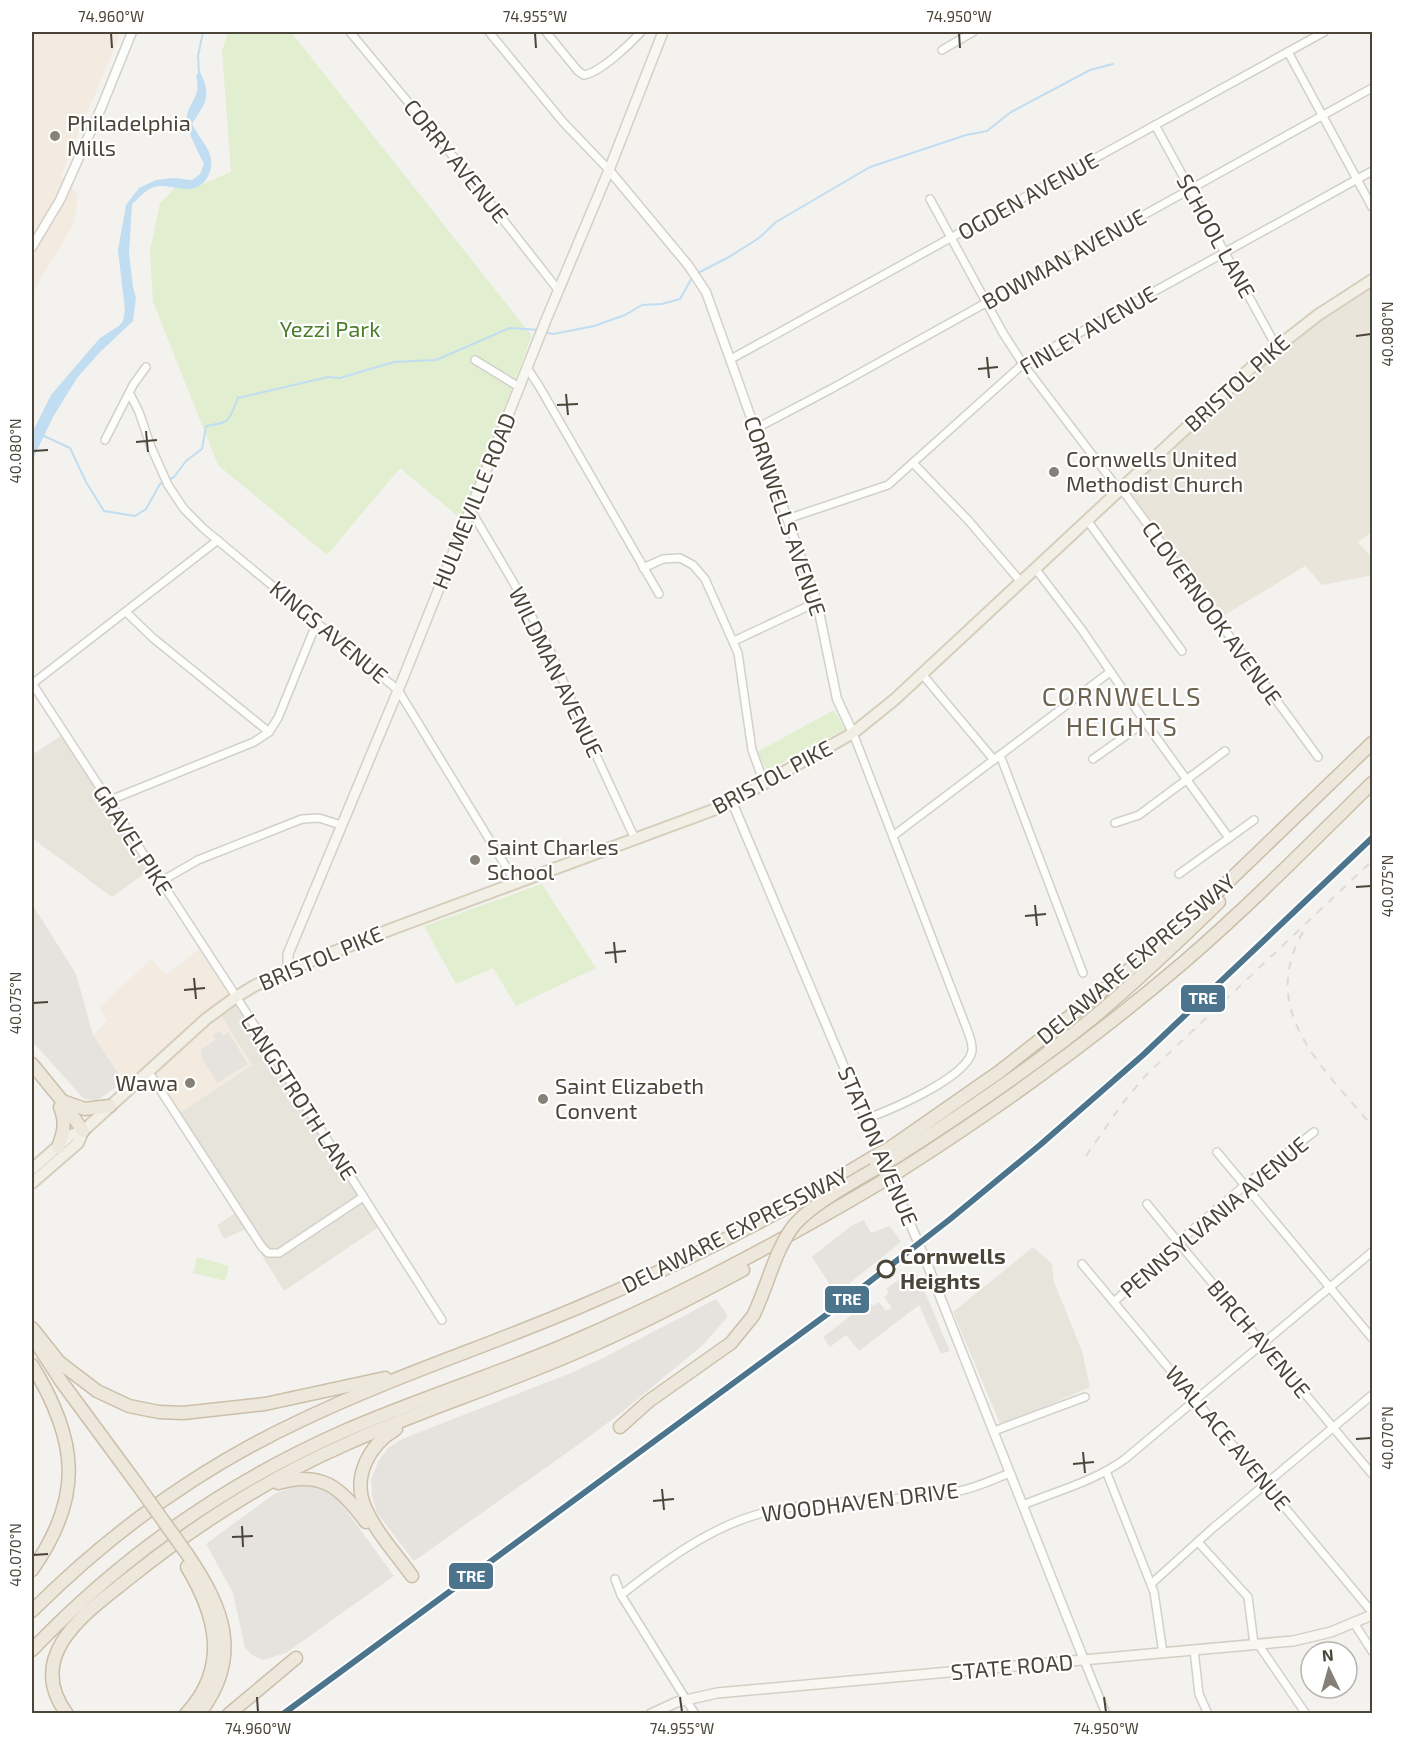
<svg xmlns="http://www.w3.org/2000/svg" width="1404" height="1745" font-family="'Exo 2',sans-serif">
<rect width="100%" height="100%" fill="#f4f2ee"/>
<g fill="#e7e4dc">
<path d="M61,736L148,871L112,897L32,838V755Z"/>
<path d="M237,1003L380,1226L284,1291L246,1229L224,1239L217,1225L237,1212L178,1114L252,1065L221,1016Z"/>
<path d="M1033,1247L1052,1264L1054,1282L1082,1351L1090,1387L1001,1426L953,1312Z"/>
</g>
<g fill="#f3ebdf">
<path d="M32,32H121L61,176L78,195L74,224L32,293Z"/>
<path d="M199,949L237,1003L221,1016L252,1065L178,1114L153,1076L132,1094L93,1035L107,1021L99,1008L151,959L166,975Z"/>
</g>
<path fill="#e6e2de" d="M32,904L76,974L93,1035L124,1082L96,1101L84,1099L32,1041Z"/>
<path fill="#eae5da" d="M1372,287V532L1358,542L1372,558V574L1369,576L1322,585L1305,566L1220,618L1132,497L1130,493L1132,486L1277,354L1306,331Z"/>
<g fill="#e1eecf">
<path d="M228,32H291L532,336L461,519L400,468L327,555L218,465L153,302L150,251L160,203L176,187L192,189L231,172L222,51Z"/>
<path d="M834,710L845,729L767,771L757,752Z"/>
<path d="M542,884L596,968L516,1006L493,968L456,984L424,926Z"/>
<path d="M197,1257L229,1266L225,1281L193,1273Z"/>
</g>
<g fill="#e6e3df">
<path d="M220,1031L223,1035L228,1032L248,1064L217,1083L202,1058L201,1050L215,1040L213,1035Z"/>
<path d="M864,1220L871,1233L890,1226L901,1242L836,1294L812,1257L851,1226Z"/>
<path d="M908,1273L918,1276L950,1351L941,1354L919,1305L859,1351L846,1335L830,1347L823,1337L870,1301L873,1306L879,1302L886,1311L892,1308L884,1297L889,1293L886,1289Z"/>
<path d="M716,1299L728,1316L704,1344L622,1412L575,1447L414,1561L377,1513L372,1496L371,1480L378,1462L388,1448L402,1439L571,1373L603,1358Z"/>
<path d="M295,1486L318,1487L338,1499L394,1576L286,1653L263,1660L252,1655L245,1648L233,1593L206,1544L274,1494Z"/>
</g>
<path fill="#c0ddf1" d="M200,72C212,96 206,102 192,124C197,134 205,143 209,152C216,168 206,190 187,189C176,189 165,184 154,187C145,190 139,198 132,204L129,253L133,287L136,298L133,321L99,353L77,378L53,417L32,461V433L51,395L100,338L119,326L123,321L125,310L118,250L126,205L139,188L156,180L173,178L192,180L200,174L204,164C199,153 184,127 187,115C192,97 201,97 196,75Z"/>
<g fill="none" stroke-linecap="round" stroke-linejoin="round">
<g stroke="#c0ddf1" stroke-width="2">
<path d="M199,73L198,56L203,32"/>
<path d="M698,273L729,257L759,238L776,222L870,167L966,135L987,131L1011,112L1090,70L1113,64"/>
<path d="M545,332L553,334L594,326L625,315L642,305L662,304L680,299L693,276"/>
<path d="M42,435L70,448L86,482L104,511L135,516L146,509L160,484L174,477L186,461L202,449L206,426C231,423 229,420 238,398L328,377L340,378L394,362L436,360L510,328L540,330"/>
</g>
<g stroke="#d2d0cb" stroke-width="10">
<g id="minor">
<path d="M350,32L461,166L559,291"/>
<path d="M489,32L563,122L609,170"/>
<path d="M546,32L578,71L584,75C601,72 629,45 641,32"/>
<path d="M942,50L973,32"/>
<path d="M1288,52L1372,207"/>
<path d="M1155,125L1276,346"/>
<path d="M930,199L1003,333L1023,364L1113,482L1126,495L1318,757"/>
<path d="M731,359L1324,32"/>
<path d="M475,360L519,387"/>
<path d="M527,368L539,386L659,594"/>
<path d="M130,394L139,412L151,447L168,485L184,509L204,529L398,690L516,883"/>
<path d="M755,429L831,389L1372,88"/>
<path d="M105,440L133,385L146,367"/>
<path d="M913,463L968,520L1021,582"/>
<path d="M470,509L512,580L550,650L577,714L635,839"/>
<path d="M787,519L888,485L1023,364L1372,171"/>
<path d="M1087,520L1182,651"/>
<path d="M643,568L663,559L680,558L693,565L705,579L738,653L752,750L764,783"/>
<path d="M1035,568L1082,630L1145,722L1229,838"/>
<path d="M127,613L153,638L269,732"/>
<path d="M734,641L817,602"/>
<path d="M922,674L994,760"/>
<path d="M32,683L230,987L442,1320"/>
<path d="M32,684L218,540"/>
<path d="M853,733L965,1024C968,1032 973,1042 972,1051C967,1078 890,1110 866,1119"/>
<path d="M1000,755L1083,973"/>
<path d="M1093,759L1145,722"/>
<path d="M108,801L254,742L269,732L278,718L317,622"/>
<path d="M1115,823L1139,815L1225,751"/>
<path d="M893,836L1110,672"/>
<path d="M1179,874L1254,820"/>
<path d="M160,882L198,860L302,819L319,818L341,825"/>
<path d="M148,1071L262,1247L268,1253H279L363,1197"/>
<path d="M1217,1152L1372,1338"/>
<path d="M1147,1204L1178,1242L1372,1474"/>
<path d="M1082,1264L1372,1612"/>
<path d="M1114,1302L1178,1242L1244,1186L1314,1132"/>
<path d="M994,1431L1085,1397"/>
<path d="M1106,1471L1154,1592L1163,1653"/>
<path d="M1023,1505C1057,1491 1095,1481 1125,1459L1372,1252"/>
<path d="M1198,1542L1248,1597L1254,1644"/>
<path d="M615,1579L621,1595L695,1714"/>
<path d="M1151,1584L1213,1528L1372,1395"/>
<path d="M621,1595C662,1563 708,1528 759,1514C821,1497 890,1504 954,1492C974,1489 992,1480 1010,1473"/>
<path d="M1354,1623L1372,1651"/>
<path d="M1258,1644L1306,1714"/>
<path d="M1194,1650L1199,1694L1208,1714"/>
<path d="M1084,1660L1106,1714"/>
</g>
</g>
<g stroke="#d2d0cb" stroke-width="11">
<g id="tertiary">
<path d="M609,170L688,265L706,292L817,602L837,699L853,733"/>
<path d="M32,247L60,200L102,106L132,32"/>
<path d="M732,802L926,1261L1084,1660"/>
</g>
</g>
<g stroke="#d3cfc5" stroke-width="12">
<g id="secondary">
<path d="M288,970V954L404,676L546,320L609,170L663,32"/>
<path d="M651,1714L677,1702L717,1693L1293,1641L1331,1632L1372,1615"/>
</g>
</g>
<g stroke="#d6cebb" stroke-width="14">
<g id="primary">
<path d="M32,1169L71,1135L83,1131"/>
<path d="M32,1183L78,1143L83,1131L206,1019L236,997L254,986L288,970L397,927L724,806L853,733L894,700L1253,366L1318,315L1372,280"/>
</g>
</g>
<g stroke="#ccbfa9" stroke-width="15">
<g id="motorway">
<path d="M32,1064L63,1102L83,1131"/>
<path d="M65,1102L85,1109L110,1106"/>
<path d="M58,1147C64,1132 66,1122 60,1107"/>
<path d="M890,1148L999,1072L1135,965L1209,900L1372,743"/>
<path d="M899,1155C966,1112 1032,1067 1094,1017C1137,981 1178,942 1219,902"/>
<path d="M901,1170C1000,1107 1095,1038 1184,962C1250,905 1311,843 1372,783"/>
<path d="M32,1328L59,1362L97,1391L129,1406L159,1412L183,1413L265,1404L385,1378"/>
<path d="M37,1344L61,1381L137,1484"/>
<path d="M32,1365C78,1441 84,1496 32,1570"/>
<path d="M620,1427L649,1401L731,1343L753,1316"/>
<path d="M396,1429C369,1445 352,1477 365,1507C375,1531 397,1555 412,1576"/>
<path d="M278,1483C322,1470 341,1488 366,1522"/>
<path d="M187,1554C223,1607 244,1656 199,1714"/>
<path d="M32,1611C111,1532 201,1467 302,1420C394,1376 491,1345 584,1305C683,1263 780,1214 872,1158"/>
<path d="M32,1650C120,1558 225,1484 342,1432C415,1400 492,1376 565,1345C673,1299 777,1244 878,1184"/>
<path d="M67,1714C23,1655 87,1612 127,1580C193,1527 265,1480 342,1446C418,1411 500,1386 577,1352C634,1328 689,1299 743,1270"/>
<path d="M186,1714C230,1667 216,1615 187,1567"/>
<path d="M229,1714L296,1658"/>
</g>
</g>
<use href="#minor" stroke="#fdfdfc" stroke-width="7"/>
<use href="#tertiary" stroke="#fdfdfc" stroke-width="8"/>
<use href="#secondary" stroke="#f7f6f1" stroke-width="9"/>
<use href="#primary" stroke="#f2efe6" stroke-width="10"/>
<use href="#motorway" stroke="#ede8db" stroke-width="12"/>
<g stroke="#dbdbda" stroke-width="2" stroke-dasharray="8 8" stroke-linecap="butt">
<path d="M1303,932C1257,1012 1325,1069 1372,1126"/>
<path d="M1086,1156L1122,1104L1146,1075L1372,861"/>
</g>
<g stroke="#ccbfa9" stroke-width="15" stroke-linecap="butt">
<g id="motorway-bridge">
<path d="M872,1158L890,1148"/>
<path d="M878,1184L901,1170"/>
<path d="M753,1316C767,1288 774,1253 792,1228C810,1203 871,1172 899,1155"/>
<path d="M137,1484L187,1554"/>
</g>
</g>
<use href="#motorway-bridge" stroke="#ede8db" stroke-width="12"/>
<g stroke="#fff" stroke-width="10">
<path id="rail-1" d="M283,1714L837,1307L949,1220L1040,1145L1143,1055L1372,838"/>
</g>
<use href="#rail-1" stroke="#4c748c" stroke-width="6"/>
</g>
<path fill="none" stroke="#4b4439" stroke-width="2" d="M111,33L112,48M535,33L536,48M959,33L960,48M1356,336L1371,334M987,357L989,378M978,369L998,367M566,394L568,415M557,405L578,404M146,431L148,452M136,442L157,440M33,451L48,450M1356,887L1371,886M1035,905L1037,926M1025,916L1046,914M614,942L616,963M605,953L626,951M194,978L196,999M184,990L205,988M33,1003L48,1002M1356,1439L1371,1438M1083,1452L1085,1473M1073,1464L1094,1462M662,1489L664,1510M653,1501L674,1499M242,1526L243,1547M232,1537L253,1536M33,1555L48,1554M257,1697L258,1712M680,1697L682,1712M1104,1697L1106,1712"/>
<g fill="#868178" stroke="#fff" stroke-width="2">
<circle cx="55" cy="136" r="6"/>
<circle cx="1054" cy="472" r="6"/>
<circle cx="475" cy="860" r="6"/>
<circle cx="190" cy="1083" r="6"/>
<circle cx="543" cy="1099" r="6"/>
</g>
<circle fill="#fff" stroke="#4b4439" stroke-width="3" cx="886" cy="1269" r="8"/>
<g text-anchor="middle" stroke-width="4.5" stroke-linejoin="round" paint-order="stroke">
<g font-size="22" fill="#4b4439" stroke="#fff" text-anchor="start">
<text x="67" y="131">Philadelphia<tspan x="67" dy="25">Mills</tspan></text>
<text x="1066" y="467">Cornwells United<tspan x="1066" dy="25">Methodist Church</tspan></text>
<text x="487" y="855">Saint Charles<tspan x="487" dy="25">School</tspan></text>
<text x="178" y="1091" text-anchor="end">Wawa</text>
<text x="555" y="1094">Saint Elizabeth<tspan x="555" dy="25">Convent</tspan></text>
</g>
<g font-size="22" fill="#4b4439" stroke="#fff">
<text transform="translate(456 161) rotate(51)" y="8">CORRY AVENUE</text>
<text transform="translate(1028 196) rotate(-29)" y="8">OGDEN AVENUE</text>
<text transform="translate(1216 236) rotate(61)" y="8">SCHOOL LANE</text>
<text transform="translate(1064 259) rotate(-29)" y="8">BOWMAN AVENUE</text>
<text transform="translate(1088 330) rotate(-30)" y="8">FINLEY AVENUE</text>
<text transform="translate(1237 383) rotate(-42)" y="8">BRISTOL PIKE</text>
<text transform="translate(474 501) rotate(-68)" y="8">HULMEVILLE ROAD</text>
<text transform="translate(785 516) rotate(71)" y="8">CORNWELLS AVENUE</text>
<text transform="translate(1212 613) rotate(54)" y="8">CLOVERNOOK AVENUE</text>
<text transform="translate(329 632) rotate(40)" y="8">KINGS AVENUE</text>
<text transform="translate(556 672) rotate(64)" y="8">WILDMAN AVENUE</text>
<text transform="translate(772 777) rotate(-28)" y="8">BRISTOL PIKE</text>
<text transform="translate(133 840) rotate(57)" y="8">GRAVEL PIKE</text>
<text transform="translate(321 958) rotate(-23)" y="8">BRISTOL PIKE</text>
<text transform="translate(1136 959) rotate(-40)" y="8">DELAWARE EXPRESSWAY</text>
<text transform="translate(299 1097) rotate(57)" y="8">LANGSTROTH LANE</text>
<text transform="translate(878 1146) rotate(67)" y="8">STATION AVENUE</text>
<text transform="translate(1214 1217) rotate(-40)" y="8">PENNSYLVANIA AVENUE</text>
<text transform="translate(735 1230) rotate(-27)" y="8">DELAWARE EXPRESSWAY</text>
<text transform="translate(1259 1339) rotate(50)" y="8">BIRCH AVENUE</text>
<text transform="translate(1228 1438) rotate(50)" y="8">WALLACE AVENUE</text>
<text transform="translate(860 1502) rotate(-7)" y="8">WOODHAVEN DRIVE</text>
<text transform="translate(1012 1667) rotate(-5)" y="8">STATE ROAD</text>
</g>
<g font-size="22" fill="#4a7f2a" stroke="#fff">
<text x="330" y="337">Yezzi Park</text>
</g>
<g font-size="22" font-weight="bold" fill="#4b4439" stroke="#fff" text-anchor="start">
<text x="900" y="1264">Cornwells<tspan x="900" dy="25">Heights</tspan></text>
</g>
<g font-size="26" letter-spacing="1.5" fill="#6e6250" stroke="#fff">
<text x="1122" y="706">CORNWELLS<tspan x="1122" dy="30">HEIGHTS</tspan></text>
</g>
</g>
<g stroke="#fff" stroke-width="2">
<rect x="1180" y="984" width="46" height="29" rx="6" fill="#4c748c"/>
<rect x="824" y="1285" width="46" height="29" rx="6" fill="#4c748c"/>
<rect x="448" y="1562" width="46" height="28" rx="6" fill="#4c748c"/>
</g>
<g font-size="16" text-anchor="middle" font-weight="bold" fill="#fff">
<text x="1203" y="1004">TRE</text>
<text x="847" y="1305">TRE</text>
<text x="471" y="1582">TRE</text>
</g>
<rect width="1404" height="1745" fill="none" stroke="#ffffff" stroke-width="66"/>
<g transform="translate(1329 1670) rotate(355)"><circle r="28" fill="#ffffff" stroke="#b7b4b0" stroke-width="1.5"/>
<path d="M0-4.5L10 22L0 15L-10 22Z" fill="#868178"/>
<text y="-9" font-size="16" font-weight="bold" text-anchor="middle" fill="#4b4439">N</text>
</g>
<rect x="33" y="33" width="1338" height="1679" fill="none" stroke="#4b4439" stroke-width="2"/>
<g font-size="15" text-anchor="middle" fill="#4b4439">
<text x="111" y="22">74.960°W</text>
<text x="535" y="22">74.955°W</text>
<text x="959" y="22">74.950°W</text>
<text transform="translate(1388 334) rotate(-90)" y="5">40.080°N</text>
<text transform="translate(16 451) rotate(-90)" y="5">40.080°N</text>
<text transform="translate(1388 886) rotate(-90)" y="5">40.075°N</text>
<text transform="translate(16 1003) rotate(-90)" y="5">40.075°N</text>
<text transform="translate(1388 1438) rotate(-90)" y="5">40.070°N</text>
<text transform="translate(16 1555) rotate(-90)" y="5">40.070°N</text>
<text x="258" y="1734">74.960°W</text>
<text x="682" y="1734">74.955°W</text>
<text x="1106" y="1734">74.950°W</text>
</g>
</svg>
